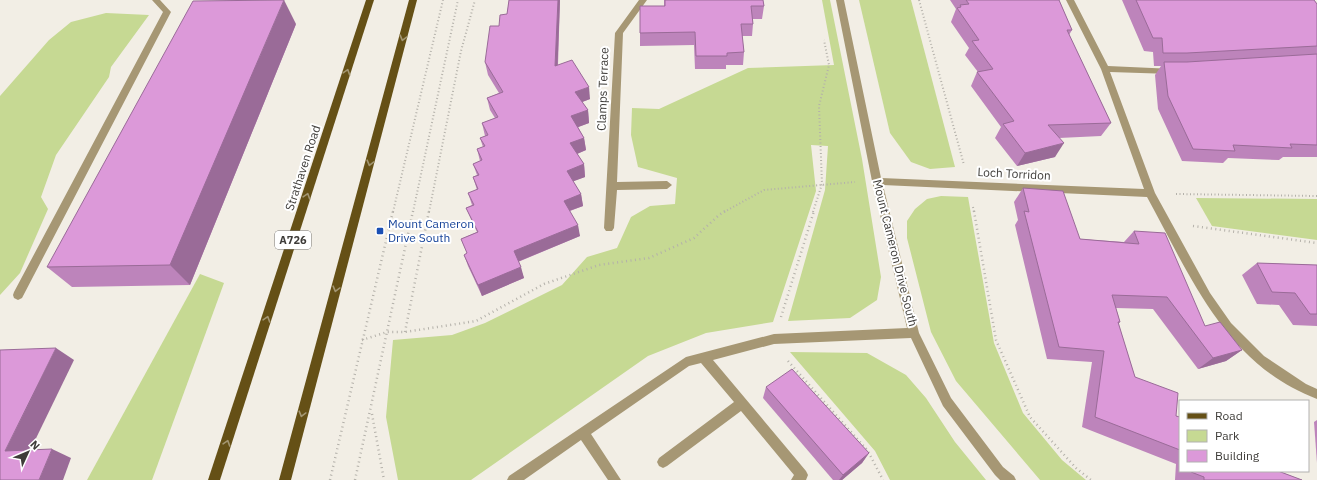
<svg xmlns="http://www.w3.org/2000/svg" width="1317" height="480" font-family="'IBM Plex Sans',sans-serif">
<rect width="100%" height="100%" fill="#f2eee5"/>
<g fill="#c6d993">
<path d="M822,0H830L862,159L881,277L877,300L850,318L788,321L825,190L828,146L811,145L816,191L773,322L706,333L648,356L471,480H398L386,417L393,340L452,335L485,323L562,285L587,257L617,248L631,217L650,206L675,204L677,178L638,167L631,135L632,108L659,109L748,68L834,65Z"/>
<path d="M859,0H911L955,167L930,169L911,162L890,133Z"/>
<path d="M106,13L149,15L111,67L109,77L56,155L41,197L48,209L20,273L0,295V96L49,40L71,22Z"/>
<path d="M941,196L968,197L994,343L1023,413L1062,460L1086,480H1040L956,381L931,332L907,238V221L915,209L927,199Z"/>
<path d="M1196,198L1317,199V240L1212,226Z"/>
<path d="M200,274L224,283L152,480H87Z"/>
<path d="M790,352L867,353L906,375L926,398L955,442L986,480H890L875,451Z"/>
</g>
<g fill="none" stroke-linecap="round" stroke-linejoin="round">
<g stroke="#b4b1aa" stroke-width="2" stroke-dasharray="1 2.5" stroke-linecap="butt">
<path d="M919,0L964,165"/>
<path d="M1176,194L1317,196"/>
<path d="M973,207L974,212"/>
<path d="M393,212L443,0"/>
<path d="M413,212L458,0"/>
<path d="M429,212L461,51L475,0"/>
<path d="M724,212L764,190L855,182"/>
<path d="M813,212L822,184L819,106L829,65L824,40"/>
</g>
<g stroke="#b4b1aa" stroke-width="2.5" stroke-dasharray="1 3.5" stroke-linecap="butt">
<path d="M974,211L996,340L1030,417L1076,468L1091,480"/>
<path d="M1193,226L1317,243"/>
<path d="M781,317L814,211"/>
<path d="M405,332L429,211"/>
<path d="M362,340L387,332H405L476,321L544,284L599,265L649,258L694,238L719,215L725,211"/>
<path d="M788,361L868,451L883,480"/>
<path d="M372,414L384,480"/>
<path d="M330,480L393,211"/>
<path d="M355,480L413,211"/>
</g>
<g fill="#a69774" fill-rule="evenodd">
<path d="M152,0H160L171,12L22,298L18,300L14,298L13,295L14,292L163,12Z"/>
<path d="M639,0H647L623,33L617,182L667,181L672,185L667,189L617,190L614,228L612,231H606L604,228L615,33Z"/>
<path d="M836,0H844L881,178L1144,189L1101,69L1066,0H1074L1108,66L1174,69V73L1171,74L1110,72L1155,193L1210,293L1231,323L1264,356L1306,384L1317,389V399C1225,364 1191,277 1147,197L883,185L919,333L951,398L1003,467L1014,476L1016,480H1000L995,475L943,406L911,338L774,344L713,360L806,471L808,475L806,480H791L794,475L741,411L667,466L663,468L659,466L657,462L659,458L734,402L701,363L689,366L591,434L621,480H608L581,440L524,480H507L509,476L686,357L774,334L907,328L872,181Z"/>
</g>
<g fill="#655016" fill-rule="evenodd">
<path d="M366,0H374L220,480H208Z"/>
<path d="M409,0H417L291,480H279Z"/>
</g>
</g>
<g fill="#bd84bb">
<path d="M509,0H560L558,65L590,99L582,102L588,110L589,123L578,127L584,138L586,150L577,154L584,164L585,177L573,181L581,194L583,206L570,211L580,236L518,262L524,278L482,296L468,266L464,255L467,253L461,239L477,232L471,219L466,208L472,205L468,193L477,190L473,177L477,175L473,164L480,161L477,149L483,147L480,138L485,136L482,123L495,118L490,110L487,98L499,93L488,75L485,62L499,26L507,14Z"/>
<path d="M664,0H763L764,6L762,19H753V24L752,36H742L744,52L743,65H726V69H695L694,45L640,46V33L664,6Z"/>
<path d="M950,0H1059L1072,30L1069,35L1111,123L1101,136L1059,138L1055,157L1017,166L995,138L1001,127L971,86L977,72H978L965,55L969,48L951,22L956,9Z"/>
<path d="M1122,0H1314L1317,4V157H1283L1279,160L1228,158L1223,163L1182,161L1158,109L1155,75L1161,66H1154L1153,52L1144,51Z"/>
<path d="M296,24L190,285L72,287L47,267Z"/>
<path d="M1023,188L1080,239L1124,242L1134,231L1205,326L1242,350L1226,361L1198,369L1153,309L1116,308L1120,322L1118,324L1135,377L1176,416L1180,417V471H1278L1302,480H1175L1176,464L1082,427L1092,362L1047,359L1015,225L1018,220L1014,202Z"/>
<path d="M1257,263L1317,265V326L1293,325L1279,305L1257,304L1242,275Z"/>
<path d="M766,387L869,453L862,463L842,480H833L763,398Z"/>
<path d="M1317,420V463L1314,422Z"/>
</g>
<g fill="#9a6b98">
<path d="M284,0L296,24L190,285L170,265Z"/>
<path d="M558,0H560L557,79L555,66Z"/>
<path d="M589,87L590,99L577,104L575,92Z"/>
<path d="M588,110L589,123L573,129L571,116Z"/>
<path d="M584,138L586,150L572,156L570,143Z"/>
<path d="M1064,143L1055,157L1017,166L1025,153Z"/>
<path d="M584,164L585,177L569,183L567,171Z"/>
<path d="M581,194L583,206L566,212L564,201Z"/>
<path d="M578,225L580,236L517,262L514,251Z"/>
<path d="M521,267L524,278L482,296L478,285Z"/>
<path d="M56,348L74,360L25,461L5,451Z"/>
<path d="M1242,350L1226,361L1198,369L1213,358Z"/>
<path d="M52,449L71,458L63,480H39Z"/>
<path d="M869,453L862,463L842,480H839L843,475Z"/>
</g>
<g fill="#dc99d9" stroke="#9a6b98">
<path d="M284,0L170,265L47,267L193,1Z"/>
<path d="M509,0H558L555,66L572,60L589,87L575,92L588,110L571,116L584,138L570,143L584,164L567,171L581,194L564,201L578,225L514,251L521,267L478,285L464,255L467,253L461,239L478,232L466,208L474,205L468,193L478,189L473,177L479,175L473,164L482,160L477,149L485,146L480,138L488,135L482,123L498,117L487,98L503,92L485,62L490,26H499L500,15L507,14Z"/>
<path d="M665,0H763L764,6H751L753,24H741L744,52L727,53V56H696L695,32L640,33V6H665Z"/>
<path d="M966,0H1059L1072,30H1067L1111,123L1048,125L1064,143L1025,153L1003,124L1014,121L977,72L993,69L972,41L979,40L957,8L961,7L960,5L969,4Z"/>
<path d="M1136,0H1314L1317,4V46L1187,53H1163L1162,38H1153Z"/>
<path d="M1317,54V145L1290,144L1292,148L1233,145L1235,151L1193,149L1168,96L1164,62H1187Z"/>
<path d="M1023,188L1063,191L1080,239L1139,244L1134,231L1165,233L1205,326L1220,322L1242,350L1213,358L1167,297L1112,295L1120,322H1118L1135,377L1178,393L1176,416L1180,417V450L1095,417L1104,351L1059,347L1024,211L1029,212Z"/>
<path d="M1257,263L1317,265V314H1310L1295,293L1272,292Z"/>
<path d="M56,348L5,451L52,449L39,480H0V350Z"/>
<path d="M792,369L869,453L843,475L766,387Z"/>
<path d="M1191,471H1278L1302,480H1204V477L1191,472Z"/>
</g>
<defs><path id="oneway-chevron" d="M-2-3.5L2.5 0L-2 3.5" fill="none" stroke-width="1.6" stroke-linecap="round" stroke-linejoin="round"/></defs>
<g stroke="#a39673">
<use href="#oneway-chevron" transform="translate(403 38) rotate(105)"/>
<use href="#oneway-chevron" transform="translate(347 72) rotate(-72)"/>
<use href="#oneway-chevron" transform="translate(370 163) rotate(105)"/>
<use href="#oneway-chevron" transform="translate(307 196) rotate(-72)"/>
<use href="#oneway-chevron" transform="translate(336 289) rotate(105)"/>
<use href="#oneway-chevron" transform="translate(267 319) rotate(-72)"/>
<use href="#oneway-chevron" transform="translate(302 414) rotate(105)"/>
<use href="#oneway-chevron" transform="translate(227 443) rotate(-72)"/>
</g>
<rect fill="#1a4fb4" stroke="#fff" stroke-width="1.5" x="376" y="227" width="8" height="8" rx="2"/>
<g text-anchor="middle" stroke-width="4" stroke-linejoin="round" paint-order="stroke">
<rect fill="#fff" stroke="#787674" stroke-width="1" x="275" y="231" width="36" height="18" rx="3"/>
<g font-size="11" font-weight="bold" fill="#3e3c39">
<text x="293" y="244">A726</text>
</g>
<g font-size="12" fill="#3e3c39" stroke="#fff">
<text transform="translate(603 89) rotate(-88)" y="4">Clamps Terrace</text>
<text transform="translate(303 168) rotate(-72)" y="4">Strathaven Road</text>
<text transform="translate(1014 174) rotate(3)" y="4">Loch Torridon</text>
<text transform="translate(895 253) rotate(76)" y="4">Mount Cameron Drive South</text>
</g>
<g font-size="12" fill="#164399" stroke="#fff" text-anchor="start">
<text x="388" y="228">Mount Cameron<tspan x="388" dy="14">Drive South</tspan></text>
</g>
</g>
<rect x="1179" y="400" width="130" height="72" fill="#ffffff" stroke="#b2b1b0"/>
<rect x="1187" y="413" width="20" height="6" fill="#655016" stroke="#b2b1b0"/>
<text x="1215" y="420" font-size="12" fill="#3e3c39">Road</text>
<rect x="1187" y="430" width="20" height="12" fill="#c6d993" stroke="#b2b1b0"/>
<text x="1215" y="440" font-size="12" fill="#3e3c39">Park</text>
<rect x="1187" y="450" width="20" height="12" fill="#dc99d9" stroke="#b2b1b0"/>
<text x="1215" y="460" font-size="12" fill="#3e3c39">Building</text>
<g transform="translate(28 452) rotate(46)" stroke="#ffffff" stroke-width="3" paint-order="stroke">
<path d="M0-3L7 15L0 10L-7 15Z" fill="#3e3c39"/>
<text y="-6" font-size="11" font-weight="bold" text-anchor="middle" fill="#3e3c39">N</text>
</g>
</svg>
